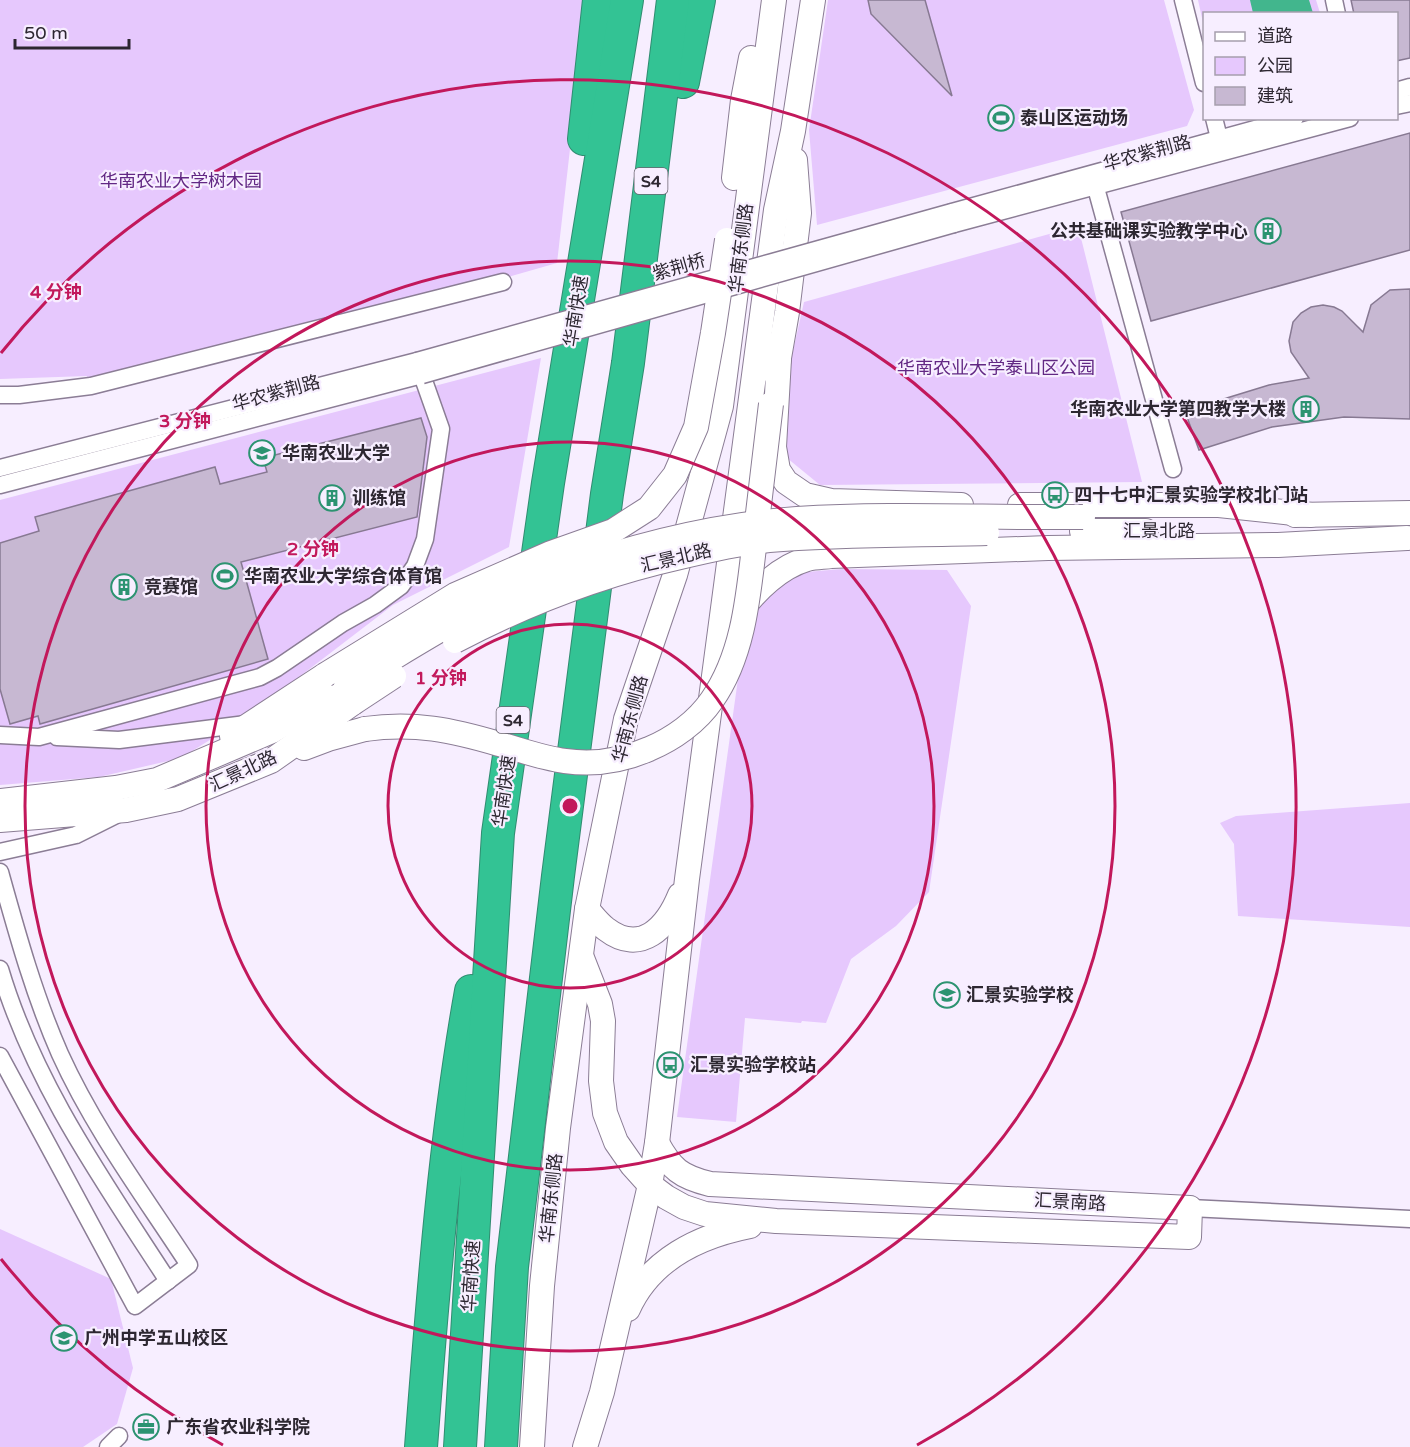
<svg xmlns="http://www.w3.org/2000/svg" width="1410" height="1447" font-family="'Varela Round','Noto Sans SC',sans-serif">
<rect width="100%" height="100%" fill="#f7eeff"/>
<g fill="#e6c8fd">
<path d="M0,0H587L557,263L94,395L87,376L0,379Z"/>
<path d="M828,0H1164L1194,110L1187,126L817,225L809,130Z"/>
<path d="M1198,0H1316L1320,13L1204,14V27Z"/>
<path d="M1078,226L1142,482L820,485L787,458L778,418L804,302Z"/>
<path d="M541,358L509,547L393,605L248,716L181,758L99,777L0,785V500Z"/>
<path d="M842,569L947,570L971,606L929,892L896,926L851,959L826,1023L802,1021L801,1023L745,1018L736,1122L677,1117L747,614L781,583L806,572Z"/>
<path d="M1410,803V927L1238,916L1234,844L1220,823L1236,816Z"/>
<path d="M0,1229L111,1279L133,1368L117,1424L83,1447H0Z"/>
</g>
<path fill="#42b68d" d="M1250,0H1309L1313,13H1253Z"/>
<g fill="#c7b8d2" stroke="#877992" stroke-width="1.5">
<path d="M868,0H925L952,96L871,14Z"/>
<path d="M1351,0H1410V58L1396,61V14H1354Z"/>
<path d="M1410,133V250L1151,321L1121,212Z"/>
<path d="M1410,289V419L1344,417L1272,427L1199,450L1187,417L1217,401L1269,385L1309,378L1291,352L1289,341L1293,322L1301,313L1311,307L1323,305L1334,307L1342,311L1363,332L1371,305L1390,290Z"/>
<path d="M421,418L427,437L417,517L241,562L268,659L40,724L38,716L10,724L0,689V543L39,531L35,517L215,467L220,484L267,472L263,458Z"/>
</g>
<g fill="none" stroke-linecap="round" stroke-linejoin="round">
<g stroke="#8b7d95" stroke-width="19">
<g id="street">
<path d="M1183,0L1204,83"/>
<path d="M1334,0L1337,14"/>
<path d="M1396,91L1410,87"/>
<path d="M1396,106L1410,103"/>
<path d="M1214,118L1222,150"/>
<path d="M1093,177L1173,469"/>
<path d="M952,212L1295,118"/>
<path d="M954,224L1350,118"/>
<path d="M0,395H19L91,386L503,282"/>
<path d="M0,468L417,361L441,429L425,539L415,566L401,586L375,605L343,623L277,668L260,677L39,737L0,735"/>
<path d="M0,485L422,375"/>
<path d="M57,737L119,740L246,724"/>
<path d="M0,852L76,835L116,815"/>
<path d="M0,872C17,933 34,995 60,1054C94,1129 144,1196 189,1265L135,1306L0,1056"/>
<path d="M0,969C34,1084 104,1182 168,1281"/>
<path d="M1190,1208L1410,1219"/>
<path d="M108,1447L119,1436"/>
</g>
</g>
<g stroke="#8b7d95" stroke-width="26">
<g id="secondary">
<path d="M734,178L743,100L751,58"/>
<path d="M779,359L774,447L778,470L786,482L805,495L831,501L961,505"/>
<path d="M776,375L787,312L799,213L795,160"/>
<path d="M1020,505H1219L1311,515"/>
<path d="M1295,515L1410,513"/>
<path d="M1082,531H1146"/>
<path d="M740,612C756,590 780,567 807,559C815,557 824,557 831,556L1048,548L1278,545L1407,538"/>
<path d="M232,736L325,675"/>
<path d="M304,748L328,739L365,729"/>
<path d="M0,801L116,788L157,780L272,731L346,686"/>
<path d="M0,820L126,810L178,799L271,761L353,703"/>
<path d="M587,909C593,916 599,924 606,929C641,956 667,927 680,895"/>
<path d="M582,958L600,1004L603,1021L601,1081L605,1113L616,1142L632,1165L650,1185L666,1197L684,1207L705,1214L776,1221L1189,1237L1190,1208L710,1184C681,1177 671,1169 657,1143"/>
<path d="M628,1309C650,1260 699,1236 750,1226"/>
<path d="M532,1447L542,1286L558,1128L587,909L626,719L675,575L721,406L774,0"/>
<path d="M585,1447L602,1392L650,1185L657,1143L687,879L776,210L793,131L813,0"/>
</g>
</g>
<g stroke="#318c71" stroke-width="34">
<g id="highway">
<path d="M683,82L699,0"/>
<path d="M584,139L599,0"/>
<path d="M421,1447C433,1294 444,1142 471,991"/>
<path d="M460,1447L498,833L548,483L627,0"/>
<path d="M501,1447L512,1267L558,876L607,494L628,363L673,0"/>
</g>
</g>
<use href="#street" stroke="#fff" stroke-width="16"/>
<use href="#secondary" stroke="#fff" stroke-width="24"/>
<use href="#highway" stroke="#33c394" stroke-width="32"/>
<g stroke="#8b7d95" stroke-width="19" stroke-linecap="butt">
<g id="street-bridge">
<path d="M417,361L952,212"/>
<path d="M422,375L954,224"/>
</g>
</g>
<g stroke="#8b7d95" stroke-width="26" stroke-linecap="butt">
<g id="secondary-bridge">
<path d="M455,641C527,603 600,575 680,557C709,550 739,543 769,540C841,534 914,535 987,533"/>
<path d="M325,675L455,595L551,553L613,531L649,508L675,475L696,427L713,333L727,240"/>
<path d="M346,686C413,647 480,601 554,574C631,546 714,525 797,519C892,513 988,518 1083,517"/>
<path d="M353,703L394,676"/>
<path d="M365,729C414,722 452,730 499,744C521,750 542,758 565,761C594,765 622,761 649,749C673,739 697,722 712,700C746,652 749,586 756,530C761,488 766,446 771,404"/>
</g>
</g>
<use href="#street-bridge" stroke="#fff" stroke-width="16"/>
<use href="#secondary-bridge" stroke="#fff" stroke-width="24"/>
</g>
<g fill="none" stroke="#c2185b" stroke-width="3">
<circle cx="570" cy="806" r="182"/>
<circle cx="570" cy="806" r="364"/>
<circle cx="570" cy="806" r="545"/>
<path d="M223 1445A727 727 0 0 1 1 1259M1 353A727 727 0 1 1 917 1445"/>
</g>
<defs>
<g id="stadium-ring" transform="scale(1.35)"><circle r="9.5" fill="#f7eeff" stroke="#2c9371" stroke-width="1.5"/><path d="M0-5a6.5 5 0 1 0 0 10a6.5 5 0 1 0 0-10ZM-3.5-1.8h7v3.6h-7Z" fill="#2c9371"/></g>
<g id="building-ring" transform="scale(1.35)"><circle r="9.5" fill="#f7eeff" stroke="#2c9371" stroke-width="1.5"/><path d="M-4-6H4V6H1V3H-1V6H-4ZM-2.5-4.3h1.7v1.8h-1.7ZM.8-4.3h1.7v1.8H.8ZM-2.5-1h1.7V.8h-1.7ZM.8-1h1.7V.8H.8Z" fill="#2c9371"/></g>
<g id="university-ring" transform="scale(1.35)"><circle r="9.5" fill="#f7eeff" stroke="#2c9371" stroke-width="1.5"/><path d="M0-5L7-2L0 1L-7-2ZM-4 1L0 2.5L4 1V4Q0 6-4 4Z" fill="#2c9371"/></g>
<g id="bus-ring" transform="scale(1.35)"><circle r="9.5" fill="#f7eeff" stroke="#2c9371" stroke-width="1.5"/><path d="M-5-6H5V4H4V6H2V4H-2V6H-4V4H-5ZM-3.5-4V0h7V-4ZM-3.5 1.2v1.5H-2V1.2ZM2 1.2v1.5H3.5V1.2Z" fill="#2c9371"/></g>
<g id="school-ring" transform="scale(1.35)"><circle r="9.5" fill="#f7eeff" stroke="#2c9371" stroke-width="1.5"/><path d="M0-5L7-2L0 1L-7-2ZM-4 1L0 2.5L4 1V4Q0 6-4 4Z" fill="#2c9371"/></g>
<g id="office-ring" transform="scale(1.35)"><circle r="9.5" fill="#f7eeff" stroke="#2c9371" stroke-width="1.5"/><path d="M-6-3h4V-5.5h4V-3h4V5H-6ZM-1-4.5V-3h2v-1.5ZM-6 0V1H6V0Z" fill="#2c9371"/></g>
</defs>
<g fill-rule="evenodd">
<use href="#stadium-ring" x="1001" y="118"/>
<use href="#building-ring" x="1268" y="231"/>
<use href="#building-ring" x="1306" y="409"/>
<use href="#university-ring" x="262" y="453"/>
<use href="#bus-ring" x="1055" y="495"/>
<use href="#building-ring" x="332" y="498"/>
<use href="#stadium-ring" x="225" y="576"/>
<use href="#building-ring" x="124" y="587"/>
<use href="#school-ring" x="947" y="995"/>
<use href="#bus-ring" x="670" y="1065"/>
<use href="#school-ring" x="64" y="1338"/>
<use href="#office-ring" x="146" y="1427"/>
</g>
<g text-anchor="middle" stroke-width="4.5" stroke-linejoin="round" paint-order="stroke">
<g fill="#f7eeff" stroke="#6a636f" stroke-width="1.5">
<rect x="634.5" y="168" width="33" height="26" rx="4.5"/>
<rect x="496.5" y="707" width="33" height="26" rx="4.5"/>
</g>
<g font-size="16" font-weight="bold" fill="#2d2731">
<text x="651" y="187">S4</text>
<text x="513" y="726">S4</text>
</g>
<g font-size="18" font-weight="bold" fill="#2d2731" stroke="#f7eeff" text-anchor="start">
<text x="1020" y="124">泰山区运动场</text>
<text x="1248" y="237" text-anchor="end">公共基础课实验教学中心</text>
<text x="1286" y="415" text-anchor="end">华南农业大学第四教学大楼</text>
<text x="282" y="459">华南农业大学</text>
<text x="1074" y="501">四十七中汇景实验学校北门站</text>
<text x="352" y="504">训练馆</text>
<text x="244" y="582">华南农业大学综合体育馆</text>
<text x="144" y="593">竞赛馆</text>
<text x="966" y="1001">汇景实验学校</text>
<text x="690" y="1071">汇景实验学校站</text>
<text x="84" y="1344">广州中学五山校区</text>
<text x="166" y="1433">广东省农业科学院</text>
</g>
<g font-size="18" fill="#2d2731" stroke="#f7eeff">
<text transform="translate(1147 153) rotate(-15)" y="6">华农紫荆路</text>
<text transform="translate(741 248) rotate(-83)" y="6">华南东侧路</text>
<text transform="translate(679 267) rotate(-16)" y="6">紫荆桥</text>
<text transform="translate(576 311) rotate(-81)" y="6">华南快速</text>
<text transform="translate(276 393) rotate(-15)" y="6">华农紫荆路</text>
<text x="1159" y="537">汇景北路</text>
<text transform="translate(676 558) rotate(-13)" y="6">汇景北路</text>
<text transform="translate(630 719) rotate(-75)" y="6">华南东侧路</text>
<text transform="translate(243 771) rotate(-25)" y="6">汇景北路</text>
<text transform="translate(504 791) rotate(-82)" y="6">华南快速</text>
<text transform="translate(551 1198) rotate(-84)" y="6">华南东侧路</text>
<text transform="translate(1070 1202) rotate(3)" y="6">汇景南路</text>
<text transform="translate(471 1276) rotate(-86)" y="6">华南快速</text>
</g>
<g font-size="18" fill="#622884" stroke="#f7eeff">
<text x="181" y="187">华南农业大学树木园</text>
<text x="996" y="374">华南农业大学泰山区公园</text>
</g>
</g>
<circle cx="570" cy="806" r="9" fill="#c2185b" stroke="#f7eeff" stroke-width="3"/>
<g font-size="18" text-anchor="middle" font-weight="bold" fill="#c2185b" stroke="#f7eeff" stroke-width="4.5" stroke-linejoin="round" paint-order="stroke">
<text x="56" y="298">4 分钟</text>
<text x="185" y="427">3 分钟</text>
<text x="313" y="555">2 分钟</text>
<text x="441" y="684">1 分钟</text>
</g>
<rect x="1203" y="12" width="195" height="108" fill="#f7eeff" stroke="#a69ead" stroke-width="1.5"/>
<rect x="1215" y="32" width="30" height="9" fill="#ffffff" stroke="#a69ead" stroke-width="1.5"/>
<text x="1257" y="42" font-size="18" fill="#2d2731">道路</text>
<rect x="1215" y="57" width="30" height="18" fill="#e6c8fd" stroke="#a69ead" stroke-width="1.5"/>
<text x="1257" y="72" font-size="18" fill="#2d2731">公园</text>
<rect x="1215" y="87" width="30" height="18" fill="#c7b8d2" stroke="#a69ead" stroke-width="1.5"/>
<text x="1257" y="102" font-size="18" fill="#2d2731">建筑</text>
<path d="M15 39v9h114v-9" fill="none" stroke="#2d2731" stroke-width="3"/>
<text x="24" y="39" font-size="18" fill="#2d2731" stroke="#f7eeff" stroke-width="4.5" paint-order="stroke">50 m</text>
</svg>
